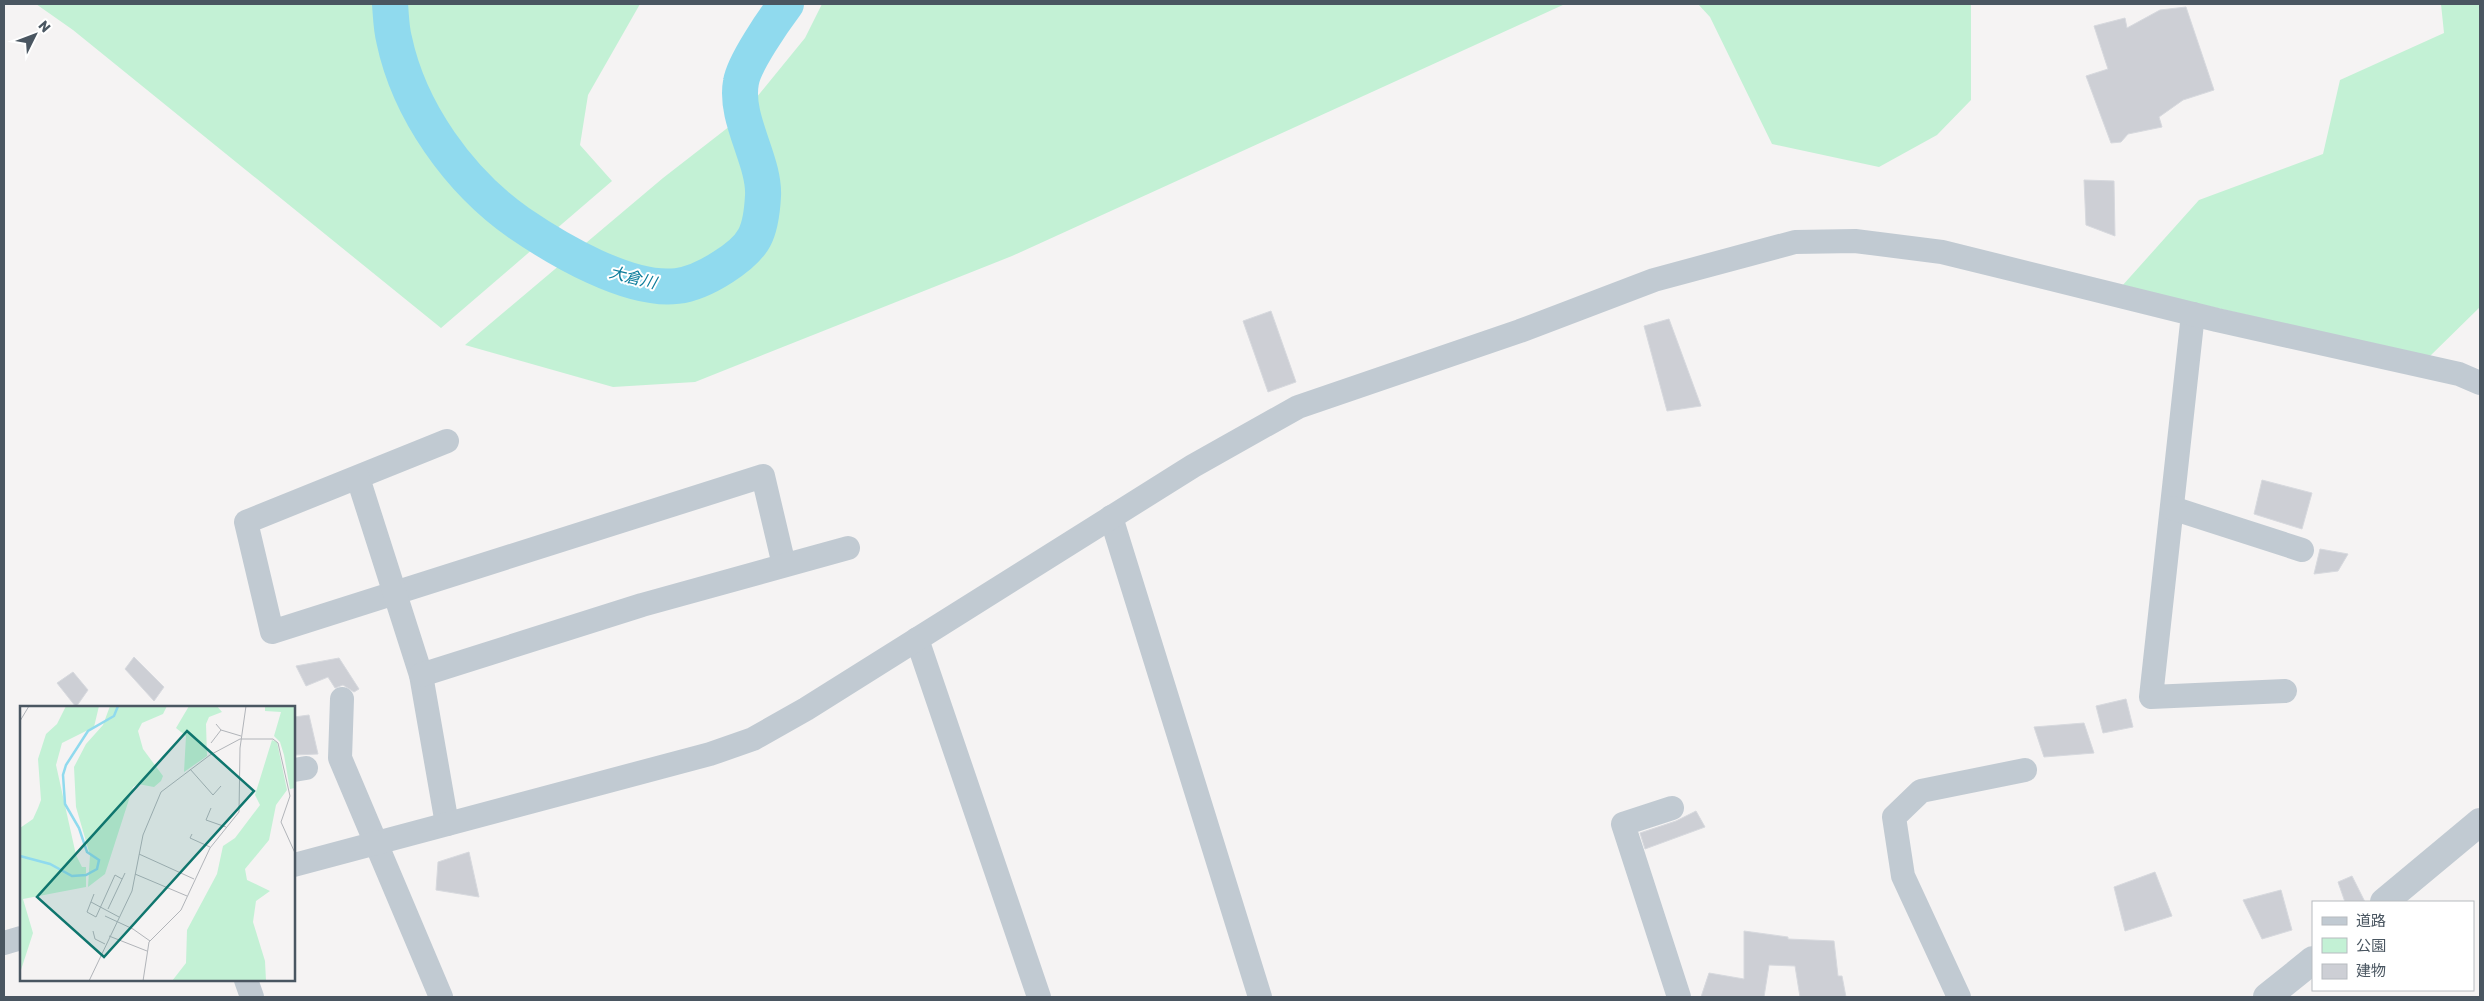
<svg xmlns="http://www.w3.org/2000/svg" width="2484" height="1001" font-family="Rubik,'Noto Sans JP',sans-serif">
<rect width="100%" height="100%" fill="#f5f3f3"/>
<g fill="#c3f1d5">
<path d="M36,4H640L588,95L580,145L612,181L441,328L73,30Z"/>
<path d="M822,4H1565L1012,256L695,382L613,387L465,345L663,178L739,119L805,38Z"/>
<path d="M1698,4H1971V100L1937,135L1879,167L1772,144L1710,17Z"/>
<path d="M2441,4H2480V307L2429,357L2122,286L2199,200L2323,154L2340,80L2444,33Z"/>
</g>
<g fill="none" stroke-linecap="round" stroke-linejoin="round">
<path stroke="#90daee" stroke-width="36" d="M390,4C391,15 391,27 394,39C409,111 459,181 519,223C557,249 629,292 677,286C693,284 709,276 723,267C755,247 761,233 763,196C765,161 734,119 741,82C744,63 774,20 786,4"/>
</g>
<g fill="#cdcfd5" stroke="#d7d9de">
<path d="M2186,7L2214,90L2183,100L2159,117L2162,127L2128,134L2121,142L2111,143L2086,76L2108,69L2094,26L2125,18L2127,28L2160,10Z"/>
<path d="M2084,180L2114,181L2115,236L2086,225Z"/>
<path d="M1271,311L1296,382L1268,392L1243,321Z"/>
<path d="M1669,319L1701,406L1667,411L1644,326Z"/>
<path d="M2262,480L2312,493L2302,529L2254,514Z"/>
<path d="M2320,549L2348,554L2338,571L2314,574Z"/>
<path d="M134,657L164,687L154,701L125,669Z"/>
<path d="M339,658L359,689L354,692L343,685L335,688L328,677L306,686L296,666Z"/>
<path d="M73,672L88,690L76,707L57,683Z"/>
<path d="M2126,699L2133,727L2103,733L2096,706Z"/>
<path d="M309,715L318,754L294,755V717Z"/>
<path d="M2084,723L2094,753L2044,757L2034,727Z"/>
<path d="M1696,811L1705,827L1645,849L1640,833L1676,821Z"/>
<path d="M469,852L479,897L436,890L438,862Z"/>
<path d="M2155,872L2172,916L2125,931L2114,887Z"/>
<path d="M2352,876L2365,902H2345L2338,882Z"/>
<path d="M2281,890L2292,930L2262,939L2243,900Z"/>
<path d="M1744,931L1788,937V939L1834,941L1838,976H1842L1846,997H1800L1795,966L1769,965L1764,997H1701L1709,973L1744,979Z"/>
</g>
<g fill="none" stroke-linecap="round" stroke-linejoin="round">
<g stroke="#c1cad2" stroke-width="24">
<path d="M2193,314L2151,697L2285,691"/>
<path d="M447,441L246,522L272,632L763,476L784,565"/>
<path d="M358,478L421,675L447,824"/>
<path d="M2172,508L2302,550"/>
<path d="M1111,517L1260,997"/>
<path d="M917,639L1039,997"/>
<path d="M421,675L642,605L848,548"/>
<path d="M342,699L340,758L441,997"/>
<path d="M294,770L306,768"/>
<path d="M1672,808L1623,824L1679,997"/>
<path d="M294,865L710,754L753,739L806,709L1193,466L1298,407L1520,331L1654,280L1795,242L1855,241L1942,252L2217,320L2459,374L2480,383"/>
<path d="M4,943L21,938"/>
<path d="M246,980L252,997"/>
<path d="M1959,997L1903,876L1894,817L1921,791L2025,770"/>
</g>
<g stroke="#c1cad2" stroke-width="28">
<path d="M2384,902L2480,822"/>
<path d="M2267,997L2313,960"/>
</g>
</g>
<g text-anchor="middle" stroke-width="4" stroke-linejoin="round" paint-order="stroke">
<g font-size="16" font-style="italic" fill="#0c7c9b" stroke="#fff">
<text transform="translate(633 277) rotate(14)" y="6">大倉川</text>
</g>
</g>
<g transform="translate(20 706)">
<rect width="275" height="275" fill="#f5f3f3"/>
<path d="M46,0H79L74,21L42,37L36,59L56,149L62,161H66V181L3,193L13,227L0,267V122L13,113L18,102L21,94L18,53L26,28L37,18ZM90,0H147L143,8L122,17L118,25L123,43L143,70L141,75L134,81L118,78L113,81L85,168L68,181L70,149L56,101L54,61L66,38L83,19ZM169,0H197L202,6L189,11L186,18L187,50L164,66L166,30L156,22ZM245,0H275V82L270,83L269,78L264,49L260,36L254,30L261,6L245,5ZM252,34L257,36L267,84L256,99L249,134L225,163L227,174L250,185L236,195L233,216L245,255L246,275H152L166,257L167,224L197,168L203,140L215,132L240,99L235,89Z" fill="#c3f1d5"/>
<path fill="none" stroke="#90daee" stroke-width="2.5" d="M0,150L30,158L52,170L66,169L77,163L79,154L67,146L59,122L45,98L43,69L46,59L68,25L94,10L98,0"/>
<path fill="none" stroke="#b1b4b9" stroke-width="1" d="M0,15L9,0M196,18L201,24L221,30M191,37L201,24M170,63L193,89L201,80M191,102L186,114L206,121M172,128L170,132L190,141M119,148L174,173M115,168L167,190M74,188L67,206L76,211L95,169L102,173M71,196L99,211M88,203L105,167M85,210L113,223L130,235M73,225L75,233L85,238M89,230L127,245M69,275L112,185L123,129L141,86L190,49L220,33H253L258,37L270,90L261,116L275,147M123,275L129,236L161,204L190,142L219,106L220,42L226,0"/>
<path fill="#0f766e" fill-opacity="0.15" stroke="#0f766e" stroke-width="2.5" d="M167,25L234,85L84,251L17,191Z"/>
<rect width="275" height="275" fill="none" stroke="#4a5661" stroke-width="2.5"/>
</g>
<rect width="2484" height="1001" fill="none" stroke="#4a5661" stroke-width="10"/>
<rect x="2312" y="901" width="162" height="90" fill="#ffffff" stroke="#b7bbc0"/>
<rect x="2322" y="917" width="25" height="8" fill="#c1cad2" stroke="#b7bbc0"/>
<text x="2356" y="926" font-size="15" fill="#4a5661">道路</text>
<rect x="2322" y="938" width="25" height="15" fill="#c3f1d5" stroke="#b7bbc0"/>
<text x="2356" y="951" font-size="15" fill="#4a5661">公園</text>
<rect x="2322" y="964" width="25" height="15" fill="#cdcfd5" stroke="#b7bbc0"/>
<text x="2356" y="976" font-size="15" fill="#4a5661">建物</text>
<g transform="translate(35 35) rotate(48)" stroke="#ffffff" stroke-width="4" paint-order="stroke">
<path d="M0-4L9 19L0 12L-9 19Z" fill="#4a5661"/>
<text y="-8" font-size="14" font-weight="bold" text-anchor="middle" fill="#4a5661">N</text>
</g>
</svg>
